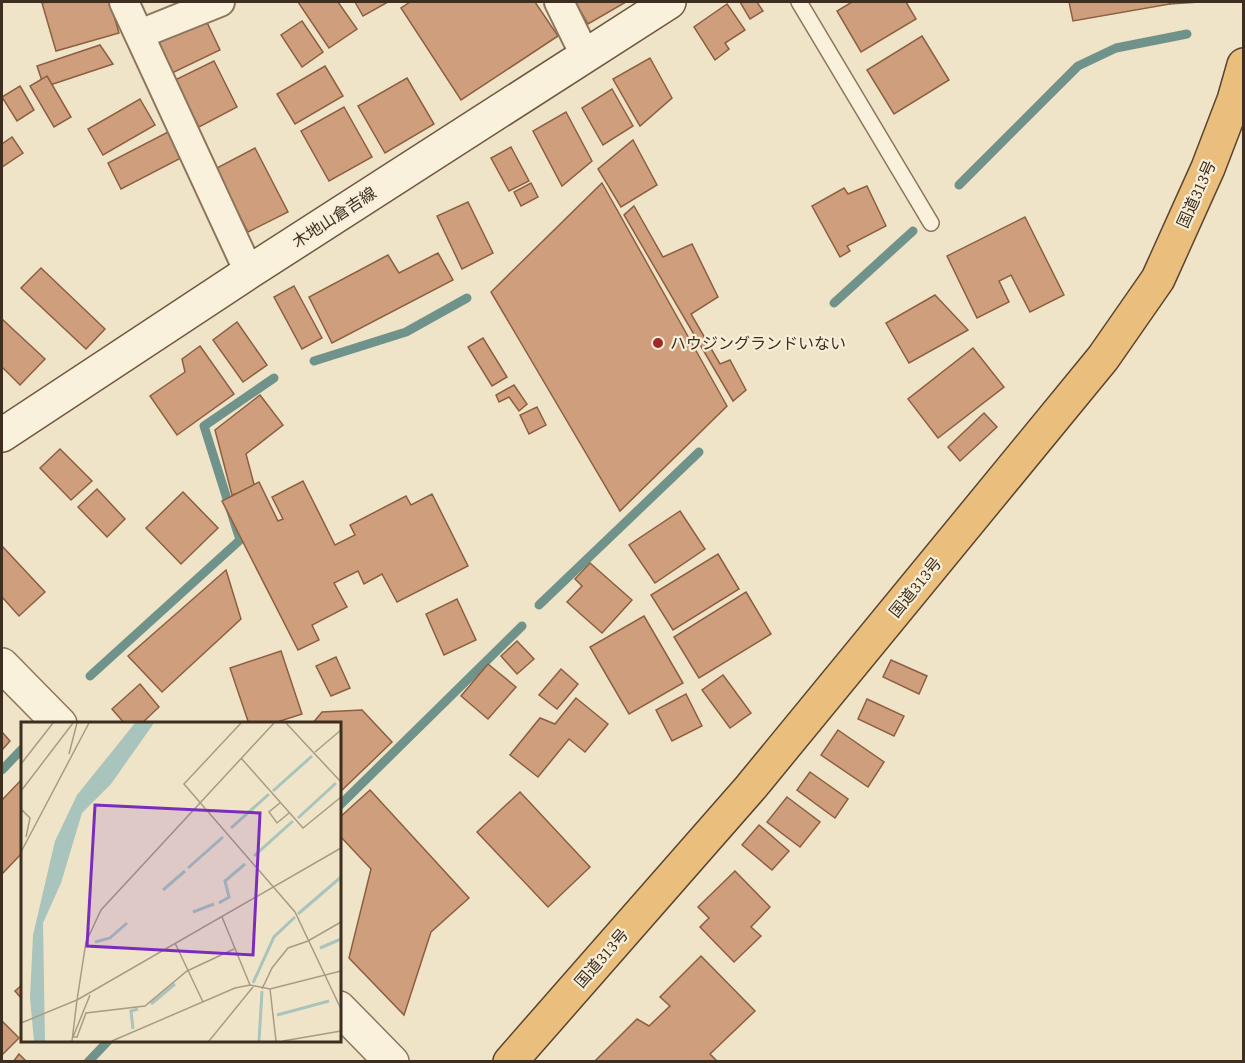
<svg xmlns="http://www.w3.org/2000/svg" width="1245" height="1063" font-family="'Source Serif 4','Noto Sans JP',serif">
<rect width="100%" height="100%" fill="#f0e4c8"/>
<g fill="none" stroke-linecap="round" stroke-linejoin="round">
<g stroke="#6f938a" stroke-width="9">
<path d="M959,185L1078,66L1116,48L1187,34"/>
<path d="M834,303L913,231"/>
<path d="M314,361L406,332L467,298"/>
<path d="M539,605L699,452"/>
<path d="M90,676L240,540L204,426L274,378"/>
<path d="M2,770L22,749"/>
<path d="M339,806L522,626"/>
<path d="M88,1062L109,1040"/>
</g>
</g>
<g fill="#cf9f7d" stroke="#8d5f41" stroke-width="1.5">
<path d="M47,2H110L119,33L56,51L42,3Z"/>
<path d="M298,2H338L357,29L329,48Z"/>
<path d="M355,2H388L363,16Z"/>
<path d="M410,2H535L558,36L461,100L401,8Z"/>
<path d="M575,2H626L588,24Z"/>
<path d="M740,2H757L763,11L750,19Z"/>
<path d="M852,2H906L916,19L861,52L837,11Z"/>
<path d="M1069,2H1169L1170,4L1073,21Z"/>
<path d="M1170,2H1200L1170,4Z"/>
<path d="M727,4L745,30L725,43L729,49L715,60L694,27Z"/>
<path d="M203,14L220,50L172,73L155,37Z"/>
<path d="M302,21L323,52L302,67L281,35Z"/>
<path d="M922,36L949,80L894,114L867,70Z"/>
<path d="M100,45L113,64L44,87L37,66Z"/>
<path d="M650,58L672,98L640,126L613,79Z"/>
<path d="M214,61L237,107L199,127L175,80Z"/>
<path d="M325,66L343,96L295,124L277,94Z"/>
<path d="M47,76L71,117L54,127L30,86Z"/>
<path d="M407,78L434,124L385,153L358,106Z"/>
<path d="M20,86L34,110L17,121L2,97Z"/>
<path d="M612,89L633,126L603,145L582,108Z"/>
<path d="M140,99L155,125L103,155L88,129Z"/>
<path d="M344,107L372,157L329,181L301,131Z"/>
<path d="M566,112L592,161L562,186L533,131Z"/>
<path d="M168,132L181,158L121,189L108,163Z"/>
<path d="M12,137L23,153L2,167V144Z"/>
<path d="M633,140L657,185L621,207L598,169Z"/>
<path d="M511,147L529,181L509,191L491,158Z"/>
<path d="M255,148L288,212L248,232L215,169Z"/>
<path d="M531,183L538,197L521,206L514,192Z"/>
<path d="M602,183L727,406L620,511L491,292Z"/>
<path d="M867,186L886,226L847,246L850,251L840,257L812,206L844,188L848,194Z"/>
<path d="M468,202L493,253L462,269L437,216Z"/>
<path d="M634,206L663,257L692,244L718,297L691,314L720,364L730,360L746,390L733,401L624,215Z"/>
<path d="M1025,217L1064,295L1030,312L1011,275L999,281L1009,302L977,318L947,256Z"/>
<path d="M438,253L453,280L332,343L309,297L388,255L399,273Z"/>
<path d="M41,268L105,329L86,349L21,288Z"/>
<path d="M294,286L322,338L302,349L274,297Z"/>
<path d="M935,295L968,330L909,363L886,323Z"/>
<path d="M2,319L45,359L20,385L2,367Z"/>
<path d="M237,322L267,365L243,382L213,340Z"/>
<path d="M483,338L507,377L492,386L468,347Z"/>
<path d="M200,346L234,394L177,435L150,396L185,372L182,359Z"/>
<path d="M973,348L1004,387L938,438L908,399Z"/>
<path d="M514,385L527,404L519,411L509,397L499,402L496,395Z"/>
<path d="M260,395L283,425L246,454L255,488L232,495L215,430Z"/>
<path d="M537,407L546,425L529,434L520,415Z"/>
<path d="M984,413L997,427L960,461L948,447Z"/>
<path d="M60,449L92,481L71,500L40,468Z"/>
<path d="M303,481L335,545L355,535L350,525L406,496L411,505L432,494L468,566L397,602L382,574L364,584L358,571L334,583L347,607L312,625L319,640L298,650L222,501L259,482L278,521L283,519L272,497Z"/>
<path d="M97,489L125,519L107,537L78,507Z"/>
<path d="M183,492L218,528L181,564L146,528Z"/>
<path d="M680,511L705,549L655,583L629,545Z"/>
<path d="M2,546L45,592L19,616L2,597Z"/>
<path d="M718,554L739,589L673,630L651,595Z"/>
<path d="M590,563L632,600L602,633L567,602L582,586L575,579Z"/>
<path d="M226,570L241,619L162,692L128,656Z"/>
<path d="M746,592L771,634L699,678L674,637Z"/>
<path d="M457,599L476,640L444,655L426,614Z"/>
<path d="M644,616L683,683L629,714L590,647Z"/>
<path d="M517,641L534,659L517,674L501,656Z"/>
<path d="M281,651L302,714L271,724H249L230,668Z"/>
<path d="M336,657L350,688L331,696L316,666Z"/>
<path d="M891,660L927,676L919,694L883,677Z"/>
<path d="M488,664L516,687L488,719L461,696Z"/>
<path d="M561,669L578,684L557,709L539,695Z"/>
<path d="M723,675L751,713L730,728L702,690Z"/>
<path d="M140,684L159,707L141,724H125L112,709Z"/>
<path d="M686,694L702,726L672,741L656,710Z"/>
<path d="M576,698L608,724L585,752L569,739L538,777L510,755L540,718L555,724Z"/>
<path d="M867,699L904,716L894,736L858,719Z"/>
<path d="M362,710L392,742L339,793V724H312L322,712Z"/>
<path d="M838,730L884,762L868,787L821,755Z"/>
<path d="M2,732L10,741L2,750Z"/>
<path d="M810,772L848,799L835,818L797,790Z"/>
<path d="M22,779V853L2,874V800Z"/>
<path d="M370,790L469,898L431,932L404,1015L349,958L371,869L339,835V818Z"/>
<path d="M520,792L590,867L548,907L477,832Z"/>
<path d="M787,797L820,822L800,847L767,822Z"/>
<path d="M759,825L789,851L772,870L742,845Z"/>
<path d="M735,871L770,907L751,927L761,936L734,962L700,927L709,918L698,907Z"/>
<path d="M701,956L755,1011L710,1054L718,1062H594L637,1019L649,1026L670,1006L660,997Z"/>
<path d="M22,985V999L15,991Z"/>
<path d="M2,1021L19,1038L2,1055Z"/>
<path d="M19,1054L27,1062H13Z"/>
</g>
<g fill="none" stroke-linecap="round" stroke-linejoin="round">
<g stroke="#8d765c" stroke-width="18">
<path id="service" d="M799,2L931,223"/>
</g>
<g stroke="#8d765c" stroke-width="32">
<g id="minor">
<path d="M124,2L249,272"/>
<path d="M559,2L585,55"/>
<path d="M140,34L220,2"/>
</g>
</g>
<g stroke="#8d765c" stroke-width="36">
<g id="tertiary">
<path d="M2,665L60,724"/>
<path d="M339,1008L392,1062"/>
</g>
</g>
<g stroke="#6f573f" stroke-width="36">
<path id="secondary" d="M2,435L249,272L669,2"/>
</g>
<g stroke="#5b4430" stroke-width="36">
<path id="trunk" d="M510,1062L751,787L1103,358L1158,279L1208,168L1234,100L1244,65"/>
</g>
<use href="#service" stroke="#faf1dc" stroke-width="15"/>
<use href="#minor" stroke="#faf1dc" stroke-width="28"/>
<use href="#tertiary" stroke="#faf1dc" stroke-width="33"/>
<use href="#secondary" stroke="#faf1dc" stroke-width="33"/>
<use href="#trunk" stroke="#eabe7c" stroke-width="33"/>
</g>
<circle fill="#9e2a2b" stroke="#f7eed8" stroke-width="2" cx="658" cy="343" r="6"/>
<g text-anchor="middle" stroke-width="4.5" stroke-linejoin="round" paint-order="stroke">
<g font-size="16" fill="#3d2e20" stroke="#f7eed8">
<text transform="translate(1196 194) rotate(-66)" y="6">国道313号</text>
<text transform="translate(334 217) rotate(-33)" y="6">木地山倉吉線</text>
<text transform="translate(915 587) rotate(-51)" y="6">国道313号</text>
<text transform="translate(601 958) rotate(-49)" y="6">国道313号</text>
</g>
<g font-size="16" fill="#3d2e20" stroke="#f7eed8" text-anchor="start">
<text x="670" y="349">ハウジングランドいない</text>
</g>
</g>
<g transform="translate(21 722)">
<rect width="320" height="320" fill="#f0e4c8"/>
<path d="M114,1H133L90,62L61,91L40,161L22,201L24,319H13L9,276L12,213L34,119L56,73Z" fill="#a9c4bc"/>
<path fill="none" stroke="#a9c4bc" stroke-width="3" d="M252,69L291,34M277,96L315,61M210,106L248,72M233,134L272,99M167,146L202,115M142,168L164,149M198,181L208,175L204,159L224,142M172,190L193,182M277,192L320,155M74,220L89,216L106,201M299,226L320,217M232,261L253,215L274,195M130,282L154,262M256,293L308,279M112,307L110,289L117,287M238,319L241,269"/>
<path fill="none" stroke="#a89b85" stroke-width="1.5" d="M220,1L163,62L274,190L320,287M265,1L320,60M294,30L320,8M48,32L56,1M220,36L282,106L320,75M0,42L32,1M0,69L52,1M260,80L248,90L256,101L268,91M0,87L9,96L5,115M0,130L68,1M201,195L229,263M154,221L182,280M241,267L251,246L267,226L287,219L320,200M249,267L255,319M56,278L320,126M0,301L56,278L65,220L80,188L253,1M52,315H56L65,291L124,284L166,249L213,227M52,315L69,273M51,319L56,278M91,319L214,266L229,263L249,267L320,249M188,319L232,265M262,319L320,309"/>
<path fill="#7b2cbf" fill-opacity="0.15" stroke="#7b2cbf" stroke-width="3" d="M74,83L239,91L232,233L66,224Z"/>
<rect width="320" height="320" fill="none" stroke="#3d2e20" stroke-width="3"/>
</g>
<rect width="1245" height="1063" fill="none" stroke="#3d2e20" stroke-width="6"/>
</svg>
